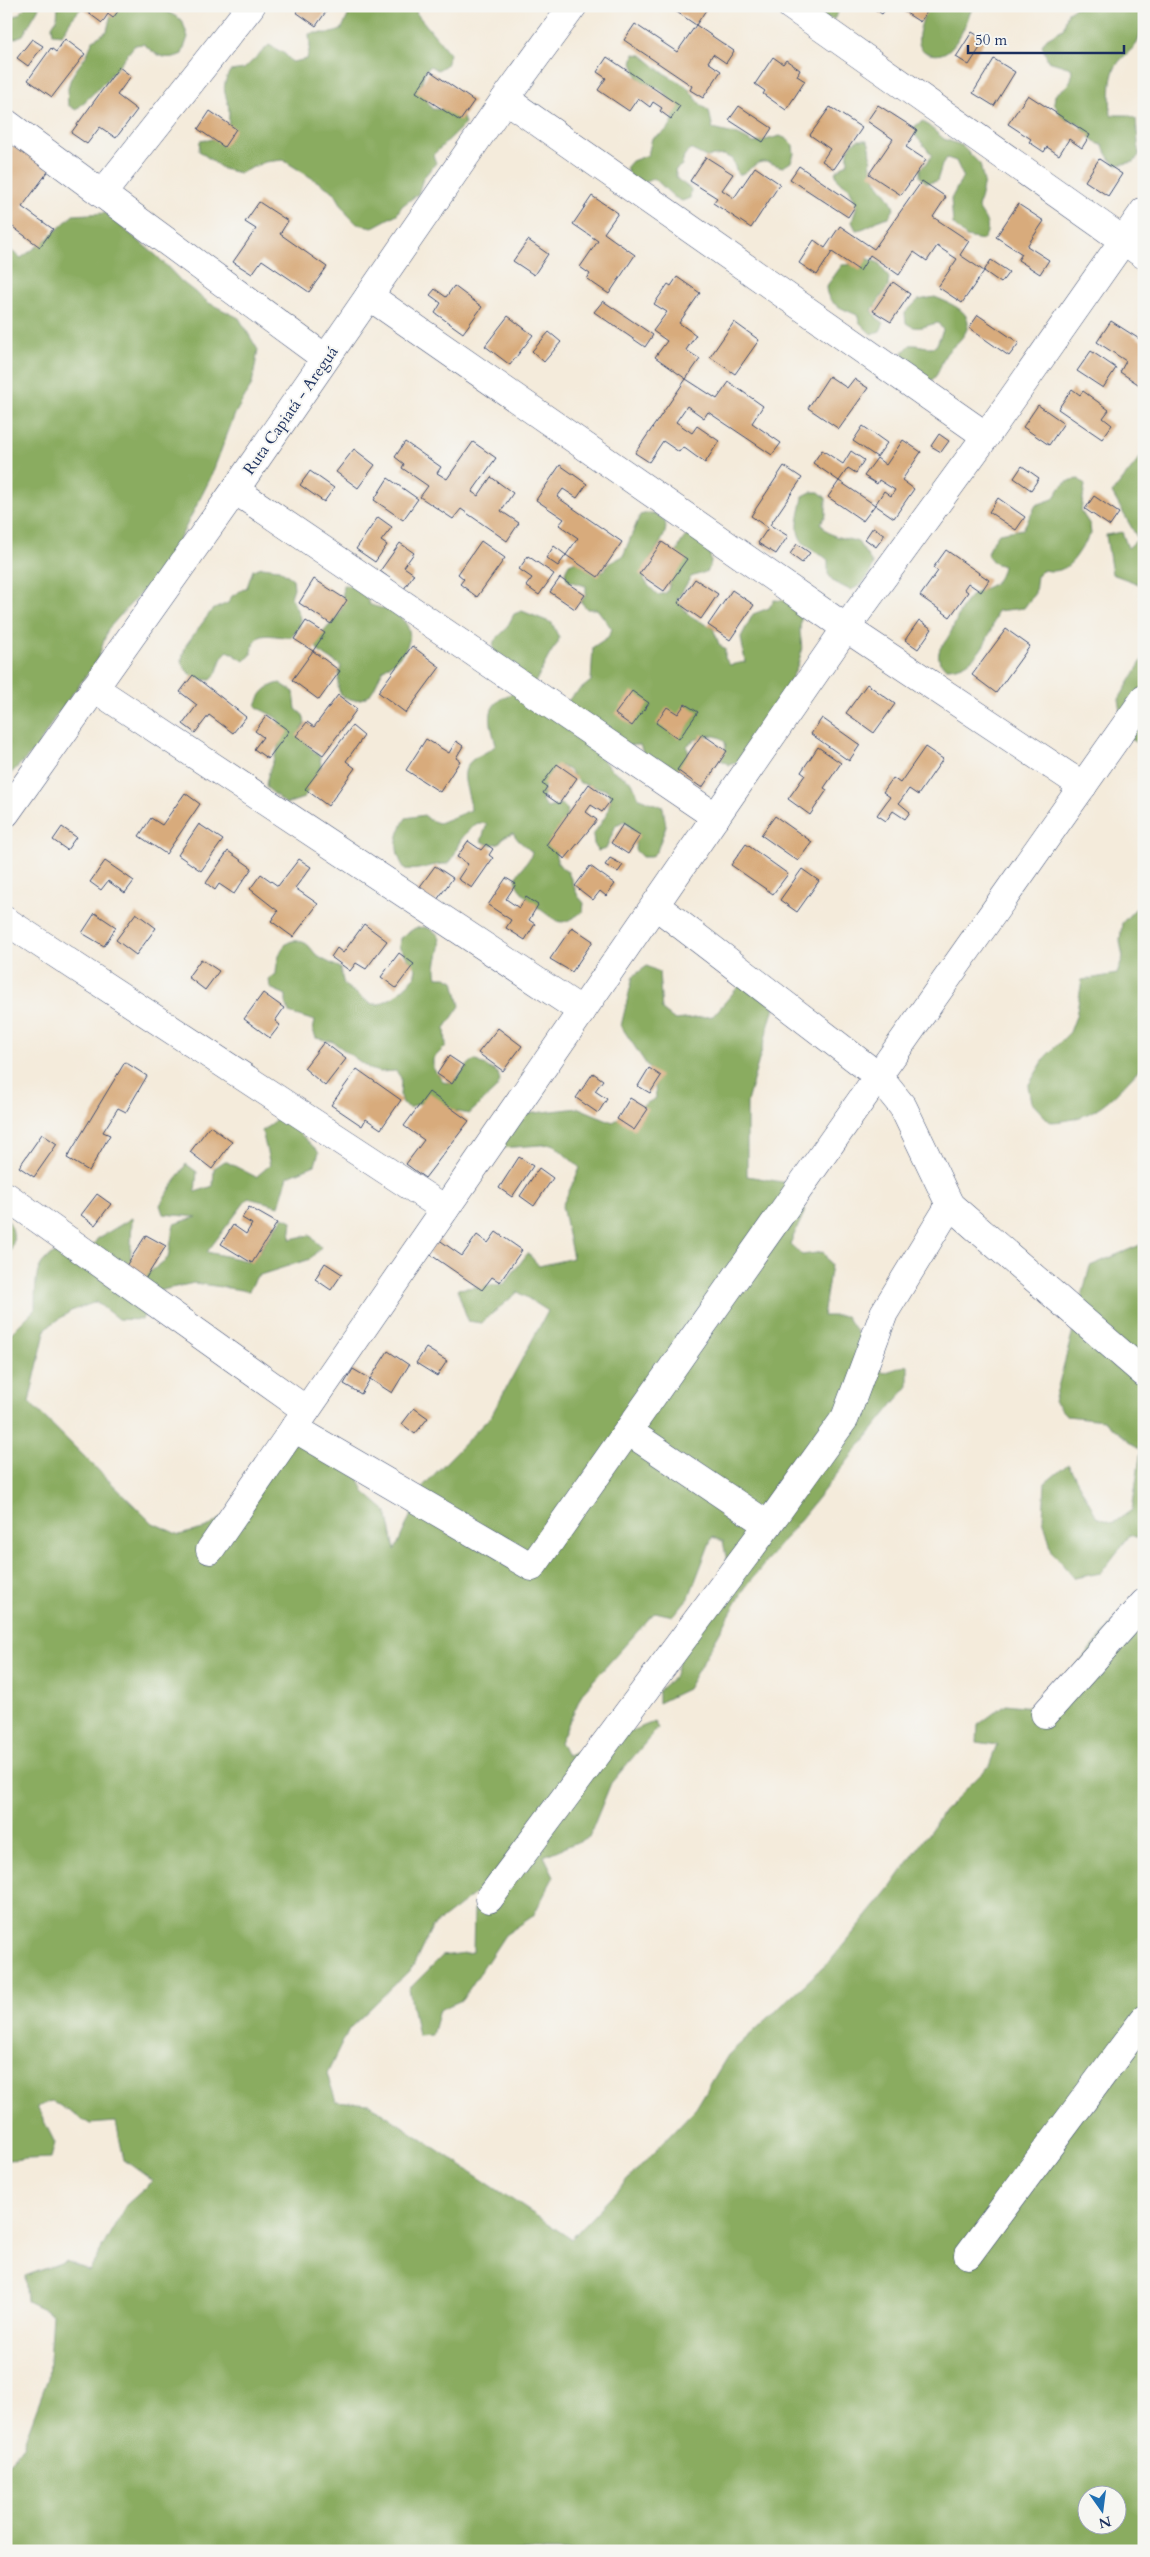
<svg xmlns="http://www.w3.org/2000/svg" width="1150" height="2557" font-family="Cardo,serif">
<rect width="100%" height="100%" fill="#f6f6f2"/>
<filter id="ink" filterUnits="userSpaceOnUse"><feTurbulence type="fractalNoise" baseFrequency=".02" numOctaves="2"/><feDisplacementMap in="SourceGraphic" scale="10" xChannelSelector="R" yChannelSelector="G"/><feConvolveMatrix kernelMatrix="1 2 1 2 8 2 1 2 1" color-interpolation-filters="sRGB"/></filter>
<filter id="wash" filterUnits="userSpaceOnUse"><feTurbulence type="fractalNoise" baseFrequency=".0096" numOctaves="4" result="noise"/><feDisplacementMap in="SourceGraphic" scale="20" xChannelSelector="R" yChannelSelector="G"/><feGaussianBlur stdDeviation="1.12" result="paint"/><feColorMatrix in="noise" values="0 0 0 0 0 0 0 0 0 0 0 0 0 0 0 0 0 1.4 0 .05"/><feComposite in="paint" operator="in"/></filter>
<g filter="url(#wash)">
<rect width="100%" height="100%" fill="#f4ebdb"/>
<g fill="#8aac60" stroke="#526e5f" fill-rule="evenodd">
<path d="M27,6H40L23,35L6,42V15L10,17L18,15Z"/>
<path d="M58,6H83L71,20L62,35L53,34L52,26L57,18Z"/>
<path d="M117,6H145L148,9L166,11L182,20L188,37L182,54C166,62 155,55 144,44L135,45L105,82L76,110L68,105C64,69 85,69 92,41L107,31L111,14Z"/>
<path d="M345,6H415L417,14L450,54L446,65L438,70L430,66L425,71L420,88L432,109L453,110L462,114L465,124L433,155L436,163L423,178L418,194L402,206L397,214L373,227L357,224L347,214L334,192L283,160L265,162L240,173L223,169L199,151L200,141L219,138L229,129C228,123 229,118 229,113C229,95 218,92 230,71L244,69L269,45L285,54L292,62L307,59L310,46L309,34C322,31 327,36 341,30L348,16Z"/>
<path d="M821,6H842L834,19H825L820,12Z"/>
<path d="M927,6H973C967,20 962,37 951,48C945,54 938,56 930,54C908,48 924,20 927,6Z"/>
<path d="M1138,6C1141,16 1142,37 1136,45C1129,53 1120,58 1115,68C1109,80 1110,102 1111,115H1128L1136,119L1139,155L1134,162L1117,165L1111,160L1102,145L1094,142L1078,123L1062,118L1054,103L1055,95C1065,87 1075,82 1071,68L1048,61L1042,45L1047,38L1063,29L1068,12L1076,7Z"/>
<path d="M634,54L642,55L662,72L686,86L702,106L709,111L713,129L738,135L754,143L780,136L787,139L793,145L794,154L791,162L783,167C777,166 772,163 767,162C755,160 749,173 738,175L732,159L724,155L706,157L690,149L684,156L682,165L675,170L677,179L691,189L690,198L682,201L674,197L654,178L636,187L626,168L632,161L648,155L652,138C676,131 682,107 662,91C655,85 645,84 638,78L632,63Z"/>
<path d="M923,121L944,139L961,145L980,164L984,182L978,208C986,220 992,227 983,240L966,237L953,224L951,199L963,176L956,161L947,158L942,165L937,181L927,183L920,177V169L927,163L932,155L915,135V126Z"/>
<path d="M858,140H867C874,151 868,159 872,171C876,186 891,194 894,209L889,217C876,219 869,229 856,230L852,222L857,205L849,188L838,180L835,172L848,162C847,151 848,146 858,140Z"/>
<path d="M105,213L158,257L182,282L209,303L239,318L258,350L252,384L235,414L210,479L177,544L157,575L108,629L97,661L54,719L37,748L6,778V247L21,258L47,239L73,215Z"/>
<path d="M864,257L879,263L889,278L888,287L872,310L877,318L884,323L880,331L871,334L860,323L857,315C842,308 827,305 826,287L842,265L859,264Z"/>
<path d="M935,297C954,305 982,315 960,340C956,345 950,348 946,354C940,363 941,373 931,381C919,377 907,365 903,352L910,345C920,344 926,349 936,346L943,330L938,323C925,325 918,332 906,323L905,313L918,300Z"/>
<path d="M1144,453V586L1112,574L1106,535L1122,532L1128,548L1138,539L1112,493Z"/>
<path d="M1079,479L1085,485L1081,511L1090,525L1091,534C1076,554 1071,576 1043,570L1037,576L1035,593L1024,608L997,611C990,637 978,668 947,668L940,663C939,659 938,656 939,652C940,646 944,644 947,639C957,624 959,604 975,593C989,585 999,587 1003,566L994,563L988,556L989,547L999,533L1023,529L1036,505L1053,499C1061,487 1063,480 1079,479Z"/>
<path d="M811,492H819L826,498V515L821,523C830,540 842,536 858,542L873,564C870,576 863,586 850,590L834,582L828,574V560C822,554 815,553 808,547C790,534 801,514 803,496Z"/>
<path d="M648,513C691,519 643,560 643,573C643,582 652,589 658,595L666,593C676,575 671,552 686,536H694L709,545L711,562L708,571L691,577L677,600L690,616L713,628L719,644L725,649V658L730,665L745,662L741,637L753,614L769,608L774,600L790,601L799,605C803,620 801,616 800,630C800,638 803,645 801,653C793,693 756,717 743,755L738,762L729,765L721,760C738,733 704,729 687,746L689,755L679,768L670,773L643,753L640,745L600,746C599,766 618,773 632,782L639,798L663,807L666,826L657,851L651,857H642L635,850L636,833L624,821L616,825L606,849L598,851L594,844L593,835L607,814L611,797L607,790L580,783L569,770L561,766C545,771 545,786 542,801L547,808L562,804L568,810C562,831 544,860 568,872L578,896L584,903L583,911C577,916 569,921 562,922C553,922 516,891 516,882C516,870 530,863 532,852L518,840L513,833L505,836L499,843L490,845L481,841L487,824L478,823C471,827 463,836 459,843C455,852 455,857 448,864C433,863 420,872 405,869C393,852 395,835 406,818L424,815L430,820L439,823L471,810C470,791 455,771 475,758C483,753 490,751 496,745C488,715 484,703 518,691L493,650L494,641L506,629L514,614L522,611L552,623L559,638C558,645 555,646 552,651C546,660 541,673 534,684L566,704L571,697L591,681L593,647L608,637L612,629L597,609H587L581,602L586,595V586L568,581L565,572L569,564L576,561L596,575L604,571L608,564L623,556L640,515Z"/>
<path d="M262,567L279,569L293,579L294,588L291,597C297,613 308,621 291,637C271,638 255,626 251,655L244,661L228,651C217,659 221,671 211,680C197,680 187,675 181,662L186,645L212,610L228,603L232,596L247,587L253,570Z"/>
<path d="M343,585C356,585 365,591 369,604C377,608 387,608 394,613C414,625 414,642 399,657C395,662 389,665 384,669C378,676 377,686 371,693C364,701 347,703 340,693C336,686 339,674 341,666L318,651L315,643C321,630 337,622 342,608C345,600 341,593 343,585Z"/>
<path d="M1144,657V748L1124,733L1119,699Z"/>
<path d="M280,683L294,692L296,709L303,715L305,723L300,731L301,739L320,757L321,766L304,798L286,804L266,787C266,769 288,738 279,721C274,714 262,712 256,706C260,692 267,686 280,683Z"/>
<path d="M1144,907V1064C1114,1095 1097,1121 1050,1122L1031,1102L1028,1086L1046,1056L1070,1032L1076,1016L1082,980L1117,974L1123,958L1120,941L1122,923L1135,909Z"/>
<path d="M424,927C455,935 431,958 437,977H446L454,981L460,1006L445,1028L446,1046L433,1059V1068L443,1082L451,1083C462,1076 464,1065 475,1060L498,1073L500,1081L496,1089L469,1114L448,1110L426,1100L410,1108L402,1104L400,1096L401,1078L396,1071L379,1072L370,1069L333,1042L316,1038L313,1030L315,1021L289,1013L286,1004V995L270,988L269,979L276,974C277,958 282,933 305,943C311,946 313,953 319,957C325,961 333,964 340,968L344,985L371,1004H380L395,996L414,978L416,969L399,947L400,938L415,928Z"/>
<path d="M647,966L659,972L662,1010L675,1020L713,1016L745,979L774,1007L747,1102V1176L788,1183L805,1211L790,1244L802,1255L823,1252L831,1265L823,1316H846L883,1373L908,1365V1386L745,1588L687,1689L658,1703V1691L674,1677L693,1620L730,1577L723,1541L712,1537L689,1597L673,1616L655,1612L583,1692L560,1742L567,1756L654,1722L658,1728L611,1783L589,1837L544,1856L554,1876L533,1916L505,1935L462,2000L439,2010L432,2035L418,2036L409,1989L442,1956L473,1952L474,1910L488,1887L475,1894L432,1927L413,1967L349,2029L327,2074L336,2101L369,2104L571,2239L696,2108L728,2055L831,1960L890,1888L944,1811L989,1766L997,1745L977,1742L978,1725L1006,1704L1040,1708L1144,1587V2551H6V2466L23,2445L48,2378L52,2313L27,2301L25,2276L66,2261L89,2271L126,2205L153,2181L124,2160L116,2122L90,2124L52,2101L37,2107L55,2143L51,2158L6,2160V1334L11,1333L35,1309C36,1278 32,1257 68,1249L84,1261L97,1239L132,1218L130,1274L141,1279L168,1258L174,1224L197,1217L163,1214L160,1205L186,1164L197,1172L195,1192L213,1186L214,1168L225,1161L256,1177L270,1165L262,1131L279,1118L290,1124L319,1152L315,1165L288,1176L279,1206L248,1198L207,1252L252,1262L283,1217L292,1221L290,1239L310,1235L321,1247L310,1259L257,1276L249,1291L194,1283L153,1292L142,1320L118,1319L96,1302L71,1311L46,1328L29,1402L151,1522L179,1535L207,1528L256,1492L289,1438L353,1463L364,1492L387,1512L395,1550L424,1485L491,1416L548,1311L518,1292L481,1323L468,1321L457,1289L504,1284L528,1253L539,1266L573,1258L562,1206L580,1168L553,1144L502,1148L507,1116L579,1108L613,1122L656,1098L654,1076L621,1026L633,976ZM1088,2494H1118V2524H1088Z"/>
<path d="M6,1218C17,1231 15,1246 6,1259Z"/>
<path d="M1140,1245L1144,1246V1540L1130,1535L1101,1573L1074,1578L1052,1552L1043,1518L1045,1483L1068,1464L1097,1517L1113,1523L1132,1510L1141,1450L1103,1420L1067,1416L1054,1402L1090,1266Z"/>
</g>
<g id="blocks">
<g fill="#d8ab7b">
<path d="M85,6H122L113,18L108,14L102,23L83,9Z"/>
<path d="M301,6H330L316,26L296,12Z"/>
<path d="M668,6H712L710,8L708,7L696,25Z"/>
<path d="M870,6H888L882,14Z"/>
<path d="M902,6H924L929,9L920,22L900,9Z"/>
<path d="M635,24L677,52L696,25L734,51L726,63L713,54L708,62L721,71L703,98L690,90L692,86L624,40Z"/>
<path d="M972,32L985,40L969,65L956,57Z"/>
<path d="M32,39L43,46L28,66L17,58Z"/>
<path d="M65,39L85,54L52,97L28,80L51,48L56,52Z"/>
<path d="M607,57L680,106L671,119L660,111L662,108L653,102L650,107L638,98L629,111L598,90L606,78L597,72Z"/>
<path d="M773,57L783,64L786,60L800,70L797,76L805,81L786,110L763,94L765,91L755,84Z"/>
<path d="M994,59L1015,72L994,106L973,93Z"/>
<path d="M119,67L131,76L117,95L137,110L116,138L100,127L87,144L71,133Z"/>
<path d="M430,71L474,101L460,121L416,92Z"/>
<path d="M1028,95L1090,135L1082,148L1069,139L1059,155L1047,147L1044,152L1029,142L1031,139L1008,124Z"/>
<path d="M878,105L917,130L906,147L926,160L901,195L869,174L893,139L867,121Z"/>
<path d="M739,106L772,128L763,142L729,120Z"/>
<path d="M830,107L862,128L834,169L822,161L830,149L810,135Z"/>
<path d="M210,111L236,129L224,147L198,129Z"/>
<path d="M6,137L50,169L22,207L53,229L40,247L6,222Z"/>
<path d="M706,157L733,174L722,190L734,198L755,167L780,184L751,228L713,203L717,198L690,181Z"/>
<path d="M1099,159L1122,174L1108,196L1085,181Z"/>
<path d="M799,166L856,205L848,217L790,179Z"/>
<path d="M922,181L946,197L933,217L969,241L960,255L984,271L962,303L938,287L957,259L937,246L927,261L914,252L899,275L870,255L860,271L832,252L817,275L799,263L814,240L825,248L840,226L874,249Z"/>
<path d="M592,196L618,213L604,233L635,255L609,294L587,279L590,274L580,267L598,241L573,224Z"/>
<path d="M259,202L288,221L280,234L327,267L309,292L262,260L252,274L233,262L256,229L245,222Z"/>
<path d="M1018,204L1044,221L1027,246L1049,260L1040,274L1018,260L1022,254L996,237Z"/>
<path d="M528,240L548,254L534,275L513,261Z"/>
<path d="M991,260L1009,272L1001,283L984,271Z"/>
<path d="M677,277L700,293L679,323L696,335L686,350L700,359L686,379L655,357L667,341L653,331L667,312L654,304L668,284L671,286Z"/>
<path d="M893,282L910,294L891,322L873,311Z"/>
<path d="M454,286L482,307L463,333L435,313L441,303L430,295L435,289L446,297Z"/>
<path d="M603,301L653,335L645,347L594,312Z"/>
<path d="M978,315L1019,343L1009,356L969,328Z"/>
<path d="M508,316L533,335L510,365L485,346Z"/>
<path d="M1111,321L1144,342V388L1120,372L1126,361L1097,342Z"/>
<path d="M734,322L759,340L735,374L710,357Z"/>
<path d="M549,332L561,342L544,362L532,351Z"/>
<path d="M1091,351L1116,368L1103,388L1077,371Z"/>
<path d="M829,376L847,388L854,379L868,388L839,429L808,408Z"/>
<path d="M686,379L717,399L729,382L763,406L752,423L781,443L772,455L708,412L704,418L687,406L676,422L692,433L697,426L719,441L705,463L683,447L679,452L663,441L649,462L635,453Z"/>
<path d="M1072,389L1080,395L1083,391L1109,410L1103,418L1112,425L1102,439L1058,409Z"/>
<path d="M1038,405L1064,423L1049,445L1023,427Z"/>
<path d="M863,426L887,443L877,457L853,441Z"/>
<path d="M939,434L949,441L941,452L931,446Z"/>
<path d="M903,440L921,452L902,480L914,489L894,518L875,505L884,491L891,496L895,490L879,480L877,484L864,476L877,458L886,465Z"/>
<path d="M405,442L441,467L437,473L447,479L473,442L496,458L472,492L478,496L491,477L513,493L501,511L519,523L507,541L461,509L453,519L420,497L428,486L402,468L404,464L395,457Z"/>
<path d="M354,449L375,465L358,488L336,472Z"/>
<path d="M822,450L843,464L851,451L864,460L856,473L848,468L839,481L813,463Z"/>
<path d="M560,465L587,484L577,498L563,489L557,497L622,542L598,577L566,555L578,538L559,525L564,519L536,500Z"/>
<path d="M784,466L802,478L770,525L788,536L776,554L758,543L768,528L751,516Z"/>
<path d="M1022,466L1039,478L1031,490L1014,478Z"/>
<path d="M310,471L334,488L324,502L300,485Z"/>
<path d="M388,478L418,499L403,520L374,500Z"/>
<path d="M839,481L875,505L863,521L828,497Z"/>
<path d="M1094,496L1119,513L1110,526L1085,509Z"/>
<path d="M998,498L1025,517L1016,530L989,512Z"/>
<path d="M378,517L392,527L381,541L387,545L375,562L356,549Z"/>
<path d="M873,527L885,535L876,547L865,539Z"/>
<path d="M481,541L505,558L477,597L460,584L464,579L458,574Z"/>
<path d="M662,542L687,559L664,591L639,574Z"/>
<path d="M400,543L414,553L404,567L414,574L404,589L380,571Z"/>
<path d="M797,544L810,553L802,563L790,554Z"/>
<path d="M554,546L566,555L558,566L546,558Z"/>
<path d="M946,550L989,580L981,592L968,583L964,589L968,592L950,617L920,596L938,571L933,568Z"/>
<path d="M528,556L554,574L539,595L526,586L532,578L519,569Z"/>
<path d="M560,578L585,595L575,609L550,592Z"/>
<path d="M314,579L347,600L331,624L299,603Z"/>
<path d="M695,579L718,594L701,619L678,603Z"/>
<path d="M732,590L754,605L730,640L708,625Z"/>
<path d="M919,620L932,629L918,649L905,640Z"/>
<path d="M306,621L325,633L313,651L294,639Z"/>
<path d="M1006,629L1030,646L996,693L972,675Z"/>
<path d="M412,646L440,667L406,713L378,692Z"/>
<path d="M313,651L340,671L319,700L292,680Z"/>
<path d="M193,675L246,717L233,733L209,715L195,733L183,724L197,705L180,692Z"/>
<path d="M867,684L895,704L874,733L846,713Z"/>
<path d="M632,691L649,703L632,726L615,714Z"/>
<path d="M338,695L357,709L323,755L296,736L307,722L314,727Z"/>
<path d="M685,704L698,712L679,739L656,723L667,707L678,714Z"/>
<path d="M267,715L289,731L268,759L254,749L263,737L255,731Z"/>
<path d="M822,718L860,745L849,761L811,734Z"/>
<path d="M352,726L364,736L346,761L355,768L328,806L305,789Z"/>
<path d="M702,734L727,751L702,788L677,770Z"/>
<path d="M426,739L449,753L456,741L463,746L456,758L460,761L440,792L406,770Z"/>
<path d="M818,747L841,763L824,788L827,790L810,815L788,799L805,775L801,772Z"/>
<path d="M925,747L943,759L918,795L909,789L899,803L910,812L905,819L893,811L886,821L877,815L890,797L883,792L893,778L900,783Z"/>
<path d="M557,764L577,778L559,804L543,793L547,787L542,784Z"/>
<path d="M589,784L611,800L602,812L591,805L586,812L597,820L565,859L546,845Z"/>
<path d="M185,793L200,804L166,854L139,836L151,818L162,825Z"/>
<path d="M775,816L812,842L798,861L761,835Z"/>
<path d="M199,824L223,840L201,871L178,855Z"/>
<path d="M623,824L640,835L628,854L611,843Z"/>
<path d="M62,827L76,837L67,850L53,840Z"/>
<path d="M468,841L481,850L486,844L493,849L489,855L493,858L472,888L458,879L468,864L457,857Z"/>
<path d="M746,844L788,874L773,894L731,865Z"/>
<path d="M228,851L252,868L234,894L219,884L215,890L206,883Z"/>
<path d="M610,858L623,865L618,872L605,865Z"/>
<path d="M299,859L311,867L295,888L318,904L293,937L271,921L278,911L250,889L261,874L278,886Z"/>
<path d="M105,861L134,881L125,893L108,881L101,890L90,882Z"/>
<path d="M435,866L453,878L434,904L416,892Z"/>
<path d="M590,866L615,884L606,896L600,891L593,900L575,886Z"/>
<path d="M802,869L819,881L797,912L780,900Z"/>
<path d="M506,878L516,884L506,899L519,908L526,897L538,905L529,920L535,924L525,940L506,928L511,920L488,905Z"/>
<path d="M95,913L116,927L104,946L82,933Z"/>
<path d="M136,913L156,928L136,955L116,940Z"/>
<path d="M364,924L387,941L366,969L356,963L350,971L331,957L337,948L343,953Z"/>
<path d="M572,927L593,941L572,972L550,959Z"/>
<path d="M399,953L414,964L396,988L381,977Z"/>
<path d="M201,959L219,971L205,990L188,977Z"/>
<path d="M263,993L284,1008L275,1021L280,1025L270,1038L244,1019Z"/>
<path d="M498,1028L522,1046L503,1071L478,1053Z"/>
<path d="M324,1042L346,1059L325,1086L304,1068Z"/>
<path d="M449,1056L464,1066L452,1084L437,1074Z"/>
<path d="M125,1062L147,1076L126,1112L118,1108L103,1132L110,1135L89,1171L67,1158Z"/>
<path d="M649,1068L661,1076L650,1093L638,1086Z"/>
<path d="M357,1069L401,1100L381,1129L366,1119L362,1126L331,1105Z"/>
<path d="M593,1073L603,1080L595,1091L607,1099L598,1113L576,1098Z"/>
<path d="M429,1092L469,1121L425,1178L406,1164L424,1140L404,1126Z"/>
<path d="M630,1098L648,1109L634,1130L617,1119Z"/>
<path d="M210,1126L232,1142L212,1169L190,1152Z"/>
<path d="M42,1134L57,1144L34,1177L19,1167Z"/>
<path d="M519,1157L533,1166L512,1197L499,1188Z"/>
<path d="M539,1168L553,1178L534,1206L520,1196Z"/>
<path d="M97,1194L111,1204L95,1225L81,1215Z"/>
<path d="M249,1207L277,1223L252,1263L221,1244L233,1225L246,1234L252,1224L242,1218Z"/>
<path d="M496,1232L522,1250L500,1282L492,1277L482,1290L428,1253L438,1239L462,1256L477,1235L488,1243Z"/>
<path d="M146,1235L166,1246L142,1284L122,1272Z"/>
<path d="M325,1263L342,1274L331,1290L315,1279Z"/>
<path d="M426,1348L447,1361L437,1376L416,1363Z"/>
<path d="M388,1351L409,1365L392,1393L370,1379Z"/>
<path d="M353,1369L370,1379L361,1394L344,1384Z"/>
<path d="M414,1408L428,1418L415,1434L402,1424Z"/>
</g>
</g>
</g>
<g filter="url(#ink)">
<use href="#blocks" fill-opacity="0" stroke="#3c4b71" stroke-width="1"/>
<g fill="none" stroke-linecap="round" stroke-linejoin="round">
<g stroke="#3c4b71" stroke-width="29">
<g id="minor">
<path d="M791,6L1144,255"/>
<path d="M505,99L986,436"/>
<path d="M6,123L325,358"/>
<path d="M102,194L251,6"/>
<path d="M369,296L846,628L1083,786"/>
<path d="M235,490L716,817"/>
<path d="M94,688L582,1011"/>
<path d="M655,905L878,1076L903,1107L950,1205L1144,1373"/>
<path d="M6,921L445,1209"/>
<path d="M6,1196L306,1410"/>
<path d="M294,1428L532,1567L1144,699"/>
<path d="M628,1431L768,1525"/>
<path d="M210,1550L846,628L986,436L1144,211"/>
<path d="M1045,1714L1144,1603"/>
<path d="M489,1899L768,1525L845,1418L884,1313L950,1205"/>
<path d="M968,2255L1144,2019"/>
</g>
</g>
<g stroke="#3c4b71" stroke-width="29">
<path id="major" d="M6,813L235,490L505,99L573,6"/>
</g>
<use href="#minor" stroke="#fff" stroke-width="28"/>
<use href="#major" stroke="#fff" stroke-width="28"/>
</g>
</g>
<g text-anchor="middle" stroke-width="4" stroke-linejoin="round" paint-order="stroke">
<g font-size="16" fill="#1b2f5e" stroke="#f6f6f2">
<text transform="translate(290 410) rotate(-55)" y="6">Ruta Capiatá - Areguá</text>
</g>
</g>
<rect width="1150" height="2557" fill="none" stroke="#f6f6f2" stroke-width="25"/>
<g transform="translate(1102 2510) rotate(166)"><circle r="24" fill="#f6f6f2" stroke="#9ea6b7"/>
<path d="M0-4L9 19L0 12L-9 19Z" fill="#1f6fb2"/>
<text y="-8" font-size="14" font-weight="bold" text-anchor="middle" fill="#1b2f5e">N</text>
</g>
<path d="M968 45v8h156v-8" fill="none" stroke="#1b2f5e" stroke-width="2.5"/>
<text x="975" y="45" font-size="15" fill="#1b2f5e" stroke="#f6f6f2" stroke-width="4" paint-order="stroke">50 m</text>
</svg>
